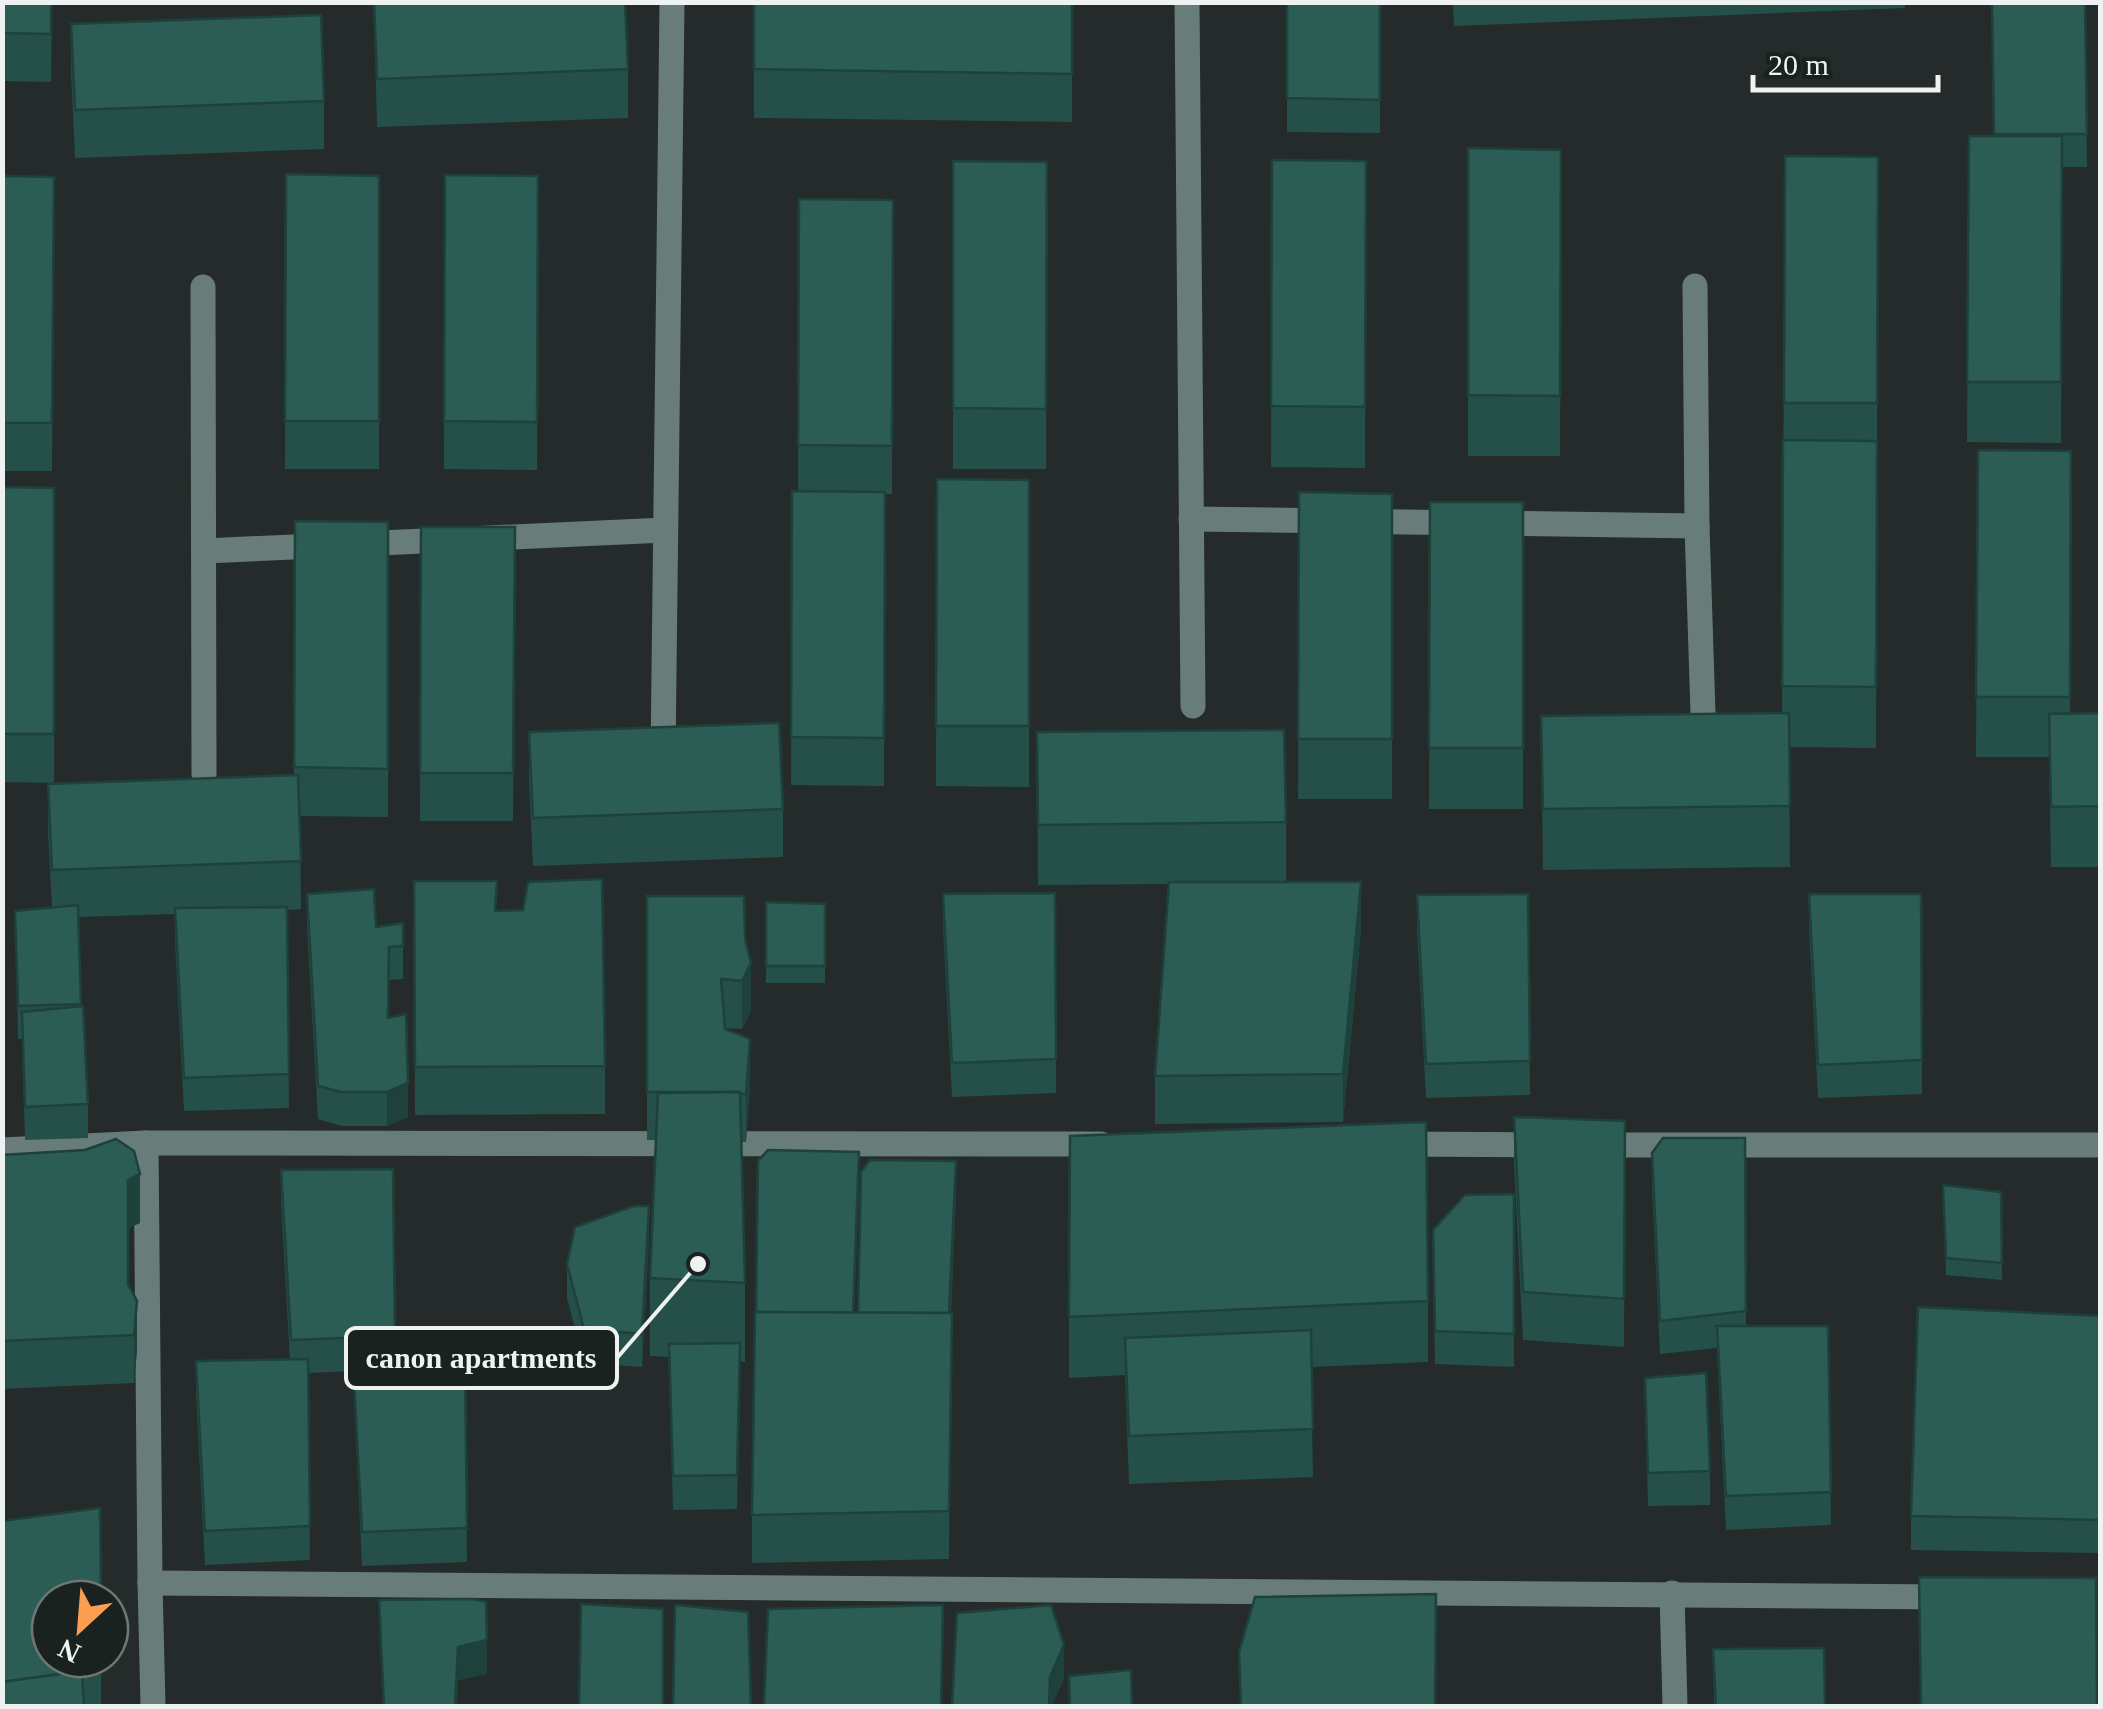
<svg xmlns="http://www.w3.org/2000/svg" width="2103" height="1709" font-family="Georgia,serif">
<rect width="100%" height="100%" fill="#242b2a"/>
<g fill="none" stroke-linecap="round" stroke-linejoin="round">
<g stroke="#687d79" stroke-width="25">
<path d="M1187,2L1193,706"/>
<path d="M1695,286L1697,526L1704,745"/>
<path d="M203,287L204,774"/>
<path d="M1191,519L1697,526"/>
<path d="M204,551L665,530"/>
<path d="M663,757L672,2"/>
<path d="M146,1143L150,1583L153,1706"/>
<path d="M1396,1144L1546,1145"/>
<path d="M1591,1145H2100"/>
<path d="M2,1150L146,1143L1101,1144"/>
<path d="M150,1583L1950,1597"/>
<path d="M1672,1593L1675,1706"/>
</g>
</g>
<g fill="#255049">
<path d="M2,2H52L51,82L2,81Z"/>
<path d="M374,2L628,69V118L377,127Z"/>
<path d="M754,2H1072V122L754,118Z"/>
<path d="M1287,2H1380V133L1287,132Z"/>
<path d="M1453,2H1905V8L1454,26Z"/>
<path d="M1992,2H2085L2087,167H2062L2061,443L1967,442L1969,136H1994Z"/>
<path d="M71,24L324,101V149L75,158L71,72Z"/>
<path d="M1468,148L1561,150L1560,456H1468Z"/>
<path d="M1785,156L1878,157L1876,748L1789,747L1790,867L1543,870L1541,716L1782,713Z"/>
<path d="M1272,160L1366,161L1365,468L1271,467Z"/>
<path d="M953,161L1047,162L1046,469H953Z"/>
<path d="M286,174L379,176V469H285Z"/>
<path d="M445,175L538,176L537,470L444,469Z"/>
<path d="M2,176L54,177L52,471H2Z"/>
<path d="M799,199L893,200L892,494H885L884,786L791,785L792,491H798Z"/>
<path d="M1978,450L2071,451L2070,714L2100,713V867H2051L2049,757H1976Z"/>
<path d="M937,479L1029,480V787L936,786Z"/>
<path d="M2,487L54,488V783L2,782Z"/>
<path d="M1299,492L1392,494V799H1298Z"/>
<path d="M1430,502H1523V809H1429Z"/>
<path d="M295,521L388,522V817L300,816L301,909L287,910L289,1108L184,1111L175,942V914L78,917L81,1006L88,1104V1138L25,1140L22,1039H18L15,911L52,907L48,832V784L294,775Z"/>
<path d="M421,527H515L513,821H420Z"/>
<path d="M529,732L783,809V857L533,866L529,780Z"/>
<path d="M1037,732L1286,822V882L1361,930L1343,1122L1155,1124V1076L1168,884L1038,885Z"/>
<path d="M414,881L497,911L605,1066V1114L415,1115Z"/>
<path d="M1055,893L1056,1093L952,1097L943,928V894Z"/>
<path d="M307,894L376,927L403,923V979L389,980L388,1017L408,1117L387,1126H341L318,1119L307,928Z"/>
<path d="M1528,894L1530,1095L1426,1098L1417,929V895Z"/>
<path d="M1809,894H1921L1922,1094L1818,1098L1809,928Z"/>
<path d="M647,896L745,939L751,1011L742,1029L725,1028L750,1087L746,1142H742L745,1283V1362H740L737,1509L673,1510L669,1357L650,1356V1278L656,1140H647Z"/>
<path d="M766,902L825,904V983H766Z"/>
<path d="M1514,1117L1625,1121L1624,1347L1523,1340L1514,1165Z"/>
<path d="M1745,1138L1746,1326H1828L1831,1525L1726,1530L1717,1348L1660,1354L1652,1187V1153Z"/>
<path d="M2,1155L140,1223L128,1228V1284L137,1350L134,1383L2,1389Z"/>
<path d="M393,1169L395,1362H465L467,1562L362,1566L353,1371L308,1373L310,1560L205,1565L196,1394V1361L290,1360L281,1204V1170Z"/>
<path d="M859,1185L854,1313H858L956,1194L951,1313L949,1559L752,1563V1515Z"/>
<path d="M1943,1185L2001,1192L2002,1280L1946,1275Z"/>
<path d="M1514,1194V1367L1435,1364L1433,1263Z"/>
<path d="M649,1240L642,1367L584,1363L567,1298V1264Z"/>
<path d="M1428,1301V1362L1311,1367L1313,1477L1129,1484L1125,1375L1069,1378V1317Z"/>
<path d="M2100,1316V1553L1911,1550V1516Z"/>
<path d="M1645,1378L1710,1471V1505L1648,1506Z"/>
<path d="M379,1600L487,1674L458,1680L457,1706H383Z"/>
<path d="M1713,1649L1825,1706H1714Z"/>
<path d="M101,1659V1706H2Z"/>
</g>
<g fill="#1e413c">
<path d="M1361,882V930L1343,1122V1074Z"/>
<path d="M751,963V1011L742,1029V981Z"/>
<path d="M750,1039V1087L746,1142V1094Z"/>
<path d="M408,1083V1117L387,1126V1092Z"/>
<path d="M859,1152V1185L852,1354V1320Z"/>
<path d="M956,1161V1194L949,1353V1320Z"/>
<path d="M140,1174V1223L128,1228V1180Z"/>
<path d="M649,1206V1240L642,1367V1334Z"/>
<path d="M137,1301V1350L134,1383V1335Z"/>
<path d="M487,1640V1674L458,1680L457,1706H455L458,1647Z"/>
<path d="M1064,1645V1679L1052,1706H1049L1050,1677Z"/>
</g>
<g fill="#2b5d55" stroke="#1e413c" stroke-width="2.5">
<path d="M2,2H51V34L2,33Z"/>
<path d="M374,2H625L628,69L377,79Z"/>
<path d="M754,2H1072V74L754,69Z"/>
<path d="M1287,2H1380V100L1287,98Z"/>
<path d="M1992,2H2085L2087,134H1994Z"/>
<path d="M321,15L324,101L75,110L71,24Z"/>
<path d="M1969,136H2062L2061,382H1967Z"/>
<path d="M1468,148L1561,150L1560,396L1468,395Z"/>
<path d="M1785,156L1878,157L1877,403H1784Z"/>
<path d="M1272,160L1366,161L1365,407L1271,406Z"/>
<path d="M953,161L1047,162L1046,409L953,408Z"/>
<path d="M286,174L379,176V421H285Z"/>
<path d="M445,175L538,176L537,422L444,421Z"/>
<path d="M2,176L54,177L52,423H2Z"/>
<path d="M799,199L893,200L892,446L798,445Z"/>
<path d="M1783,440L1877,441L1876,687L1782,686Z"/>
<path d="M1978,450L2071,451L2070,697H1976Z"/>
<path d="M937,479L1029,480V726H936Z"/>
<path d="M2,487L54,488V734H2Z"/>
<path d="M792,491L885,492L884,738L791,737Z"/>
<path d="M1299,492L1392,494V739H1298Z"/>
<path d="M1430,502H1523V748H1429Z"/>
<path d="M295,521L388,522V769L294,767Z"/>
<path d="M421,527H515L513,773H420Z"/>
<path d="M1789,713L1790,806L1543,809L1541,716Z"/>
<path d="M2100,713V806L2051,807L2049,714Z"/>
<path d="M779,723L783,809L533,818L529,732Z"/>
<path d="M1284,730L1286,822L1038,825L1037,732Z"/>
<path d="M298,775L301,861L52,870L48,784Z"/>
<path d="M602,879L605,1066L415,1067L414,881H497L495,911L523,910L528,882Z"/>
<path d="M1169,882H1361L1343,1074L1155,1076Z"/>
<path d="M374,889L376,927L403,923V946L389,947L388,1018L406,1014L408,1083L387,1092H341L318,1086L307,894Z"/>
<path d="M1055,893L1056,1059L952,1063L943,894Z"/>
<path d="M1528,894L1530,1061L1426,1064L1417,895Z"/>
<path d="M1809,894H1921L1922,1060L1818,1065Z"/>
<path d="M647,896H744L745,939L751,963L742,981L721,979L725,1029L750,1039L746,1094H740V1092H647Z"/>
<path d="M766,902L825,904V966H766Z"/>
<path d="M78,905L81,1004L18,1006L15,911Z"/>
<path d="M287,907L289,1074L184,1078L175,908Z"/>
<path d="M83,1006L88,1104L25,1107L22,1012Z"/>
<path d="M740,1092L745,1283L650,1278L658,1093Z"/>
<path d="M1514,1117L1625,1121L1624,1299L1523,1292Z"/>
<path d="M1426,1122L1428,1301L1069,1317L1070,1136Z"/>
<path d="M1663,1138H1745L1746,1311L1660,1321L1652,1153Z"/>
<path d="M116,1139L134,1151L140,1174L128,1180V1284L137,1301L134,1335L2,1341V1155L85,1150Z"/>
<path d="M768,1150L859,1152L853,1313L756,1312L758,1161Z"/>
<path d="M870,1160L956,1161L949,1313H858L861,1172Z"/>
<path d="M393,1169L395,1336L291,1340L281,1170Z"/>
<path d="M1943,1185L2001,1192L2002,1263L1946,1258Z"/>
<path d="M1514,1194V1334L1435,1331L1433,1230L1465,1195Z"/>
<path d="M634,1206H649L642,1334L584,1329L567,1264L575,1227Z"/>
<path d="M1918,1307L2100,1316V1520L1911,1516Z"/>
<path d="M755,1312L952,1313L949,1511L752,1515Z"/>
<path d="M1717,1326H1828L1831,1492L1726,1496Z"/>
<path d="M1311,1330L1313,1429L1129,1436L1125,1338Z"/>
<path d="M740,1343L737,1475L673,1476L669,1344Z"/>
<path d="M308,1359L310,1526L205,1531L196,1361Z"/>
<path d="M353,1362H465L467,1528L362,1532Z"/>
<path d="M1706,1373L1710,1471L1648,1473L1645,1378Z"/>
<path d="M100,1508L101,1599H50V1659H101V1673L82,1675V1671L2,1682V1521Z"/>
<path d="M1919,1577L2096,1578L2097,1706H1921Z"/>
<path d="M1436,1594L1435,1706H1241L1239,1652L1255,1597Z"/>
<path d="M473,1599L486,1602L487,1640L458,1647L455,1706H384L379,1600Z"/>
<path d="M581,1604L663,1609V1706H579Z"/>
<path d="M675,1605L748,1612L751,1706H673Z"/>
<path d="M943,1605L941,1706H764L768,1609Z"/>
<path d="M1051,1605L1064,1645L1050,1677L1049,1706H952L957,1613Z"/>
<path d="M1824,1648L1825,1706H1716L1713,1649Z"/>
<path d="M1131,1670L1132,1706H1070L1069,1676Z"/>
<path d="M82,1671L84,1706H2V1682Z"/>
</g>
<path fill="none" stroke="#eef3f2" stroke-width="4" d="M698 1264L617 1358"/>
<circle fill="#eef3f2" stroke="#1a2220" stroke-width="4" cx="698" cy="1264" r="10"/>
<rect fill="#1a2220" stroke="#eef3f2" stroke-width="4" x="346" y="1328" width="271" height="60" rx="10"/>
<g font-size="30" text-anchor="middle" font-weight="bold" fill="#eef3f2">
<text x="481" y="1368">canon apartments</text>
</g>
<rect width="2103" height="1709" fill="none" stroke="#eef3f2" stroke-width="10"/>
<g transform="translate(80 1629) rotate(206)"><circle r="48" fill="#1a2220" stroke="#6f7674" stroke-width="2.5"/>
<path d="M0-8L18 38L0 25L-18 38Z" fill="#fb9e51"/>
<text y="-15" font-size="28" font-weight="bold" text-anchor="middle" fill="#eef3f2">N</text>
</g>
<path d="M1753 75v15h185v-15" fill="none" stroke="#eef3f2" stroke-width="5"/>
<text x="1768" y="75" font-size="30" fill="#eef3f2" stroke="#1a2220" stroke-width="8" paint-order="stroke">20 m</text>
</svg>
